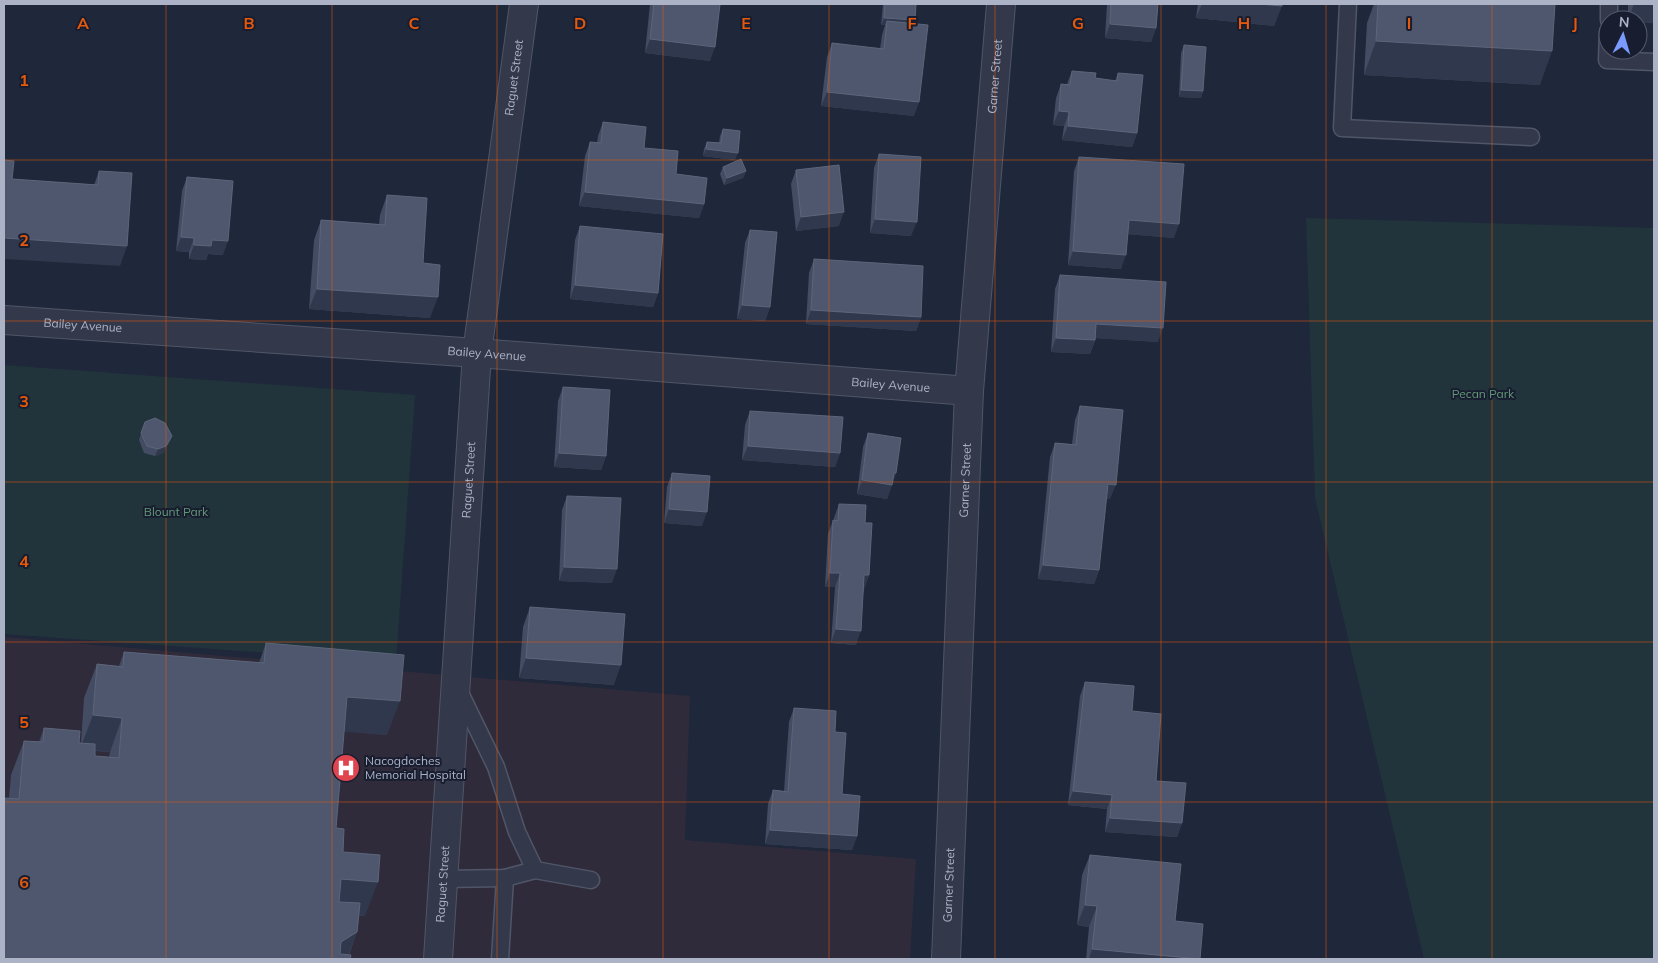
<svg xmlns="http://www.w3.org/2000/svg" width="1658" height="963" font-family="Mulish,sans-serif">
<rect width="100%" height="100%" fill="#1f273a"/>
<path fill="#2f2b3b" d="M4,637L690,696L685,840L916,859L910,959H4Z"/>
<g fill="#21343b">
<path d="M1306,218L1654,228V959H1424L1315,498Z"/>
<path d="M4,365L415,395L396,662L4,634Z"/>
</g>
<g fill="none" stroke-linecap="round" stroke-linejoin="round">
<g stroke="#505668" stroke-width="19">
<g id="service">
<path d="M1348,4L1342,128L1531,137"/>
<path d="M1609,20V4"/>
<path d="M1608,32L1607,60L1654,62"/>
<path d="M459,691L496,767L517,832L535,870"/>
<path d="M443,879L505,878L535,870L591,880"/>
<path d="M500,959L505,878"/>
</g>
</g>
<g stroke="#505668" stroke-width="30">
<g id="minor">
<path id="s1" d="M4,320L477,353L969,391"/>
<path id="s2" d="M438,959L477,353L524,4"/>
<path id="s3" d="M946,959L969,391L1001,4"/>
</g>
</g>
<use href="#service" stroke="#33394a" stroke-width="16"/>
<use href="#minor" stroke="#33394a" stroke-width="28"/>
</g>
<g fill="#434c62" fill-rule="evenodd">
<path d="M650,4H720L710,61L645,53Z"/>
<path d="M883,4H916L914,24V116L821,106L827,57L832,43L880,49L882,35L885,25H881Z"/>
<path d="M1107,4H1158L1156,28L1151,42L1105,38Z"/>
<path d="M1198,4H1282L1274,26L1196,18Z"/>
<path d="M1374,4H1555L1540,85L1364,75L1367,23Z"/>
<path d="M1628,4H1654V23L1638,22V20H1628Z"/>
<path d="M1184,45L1203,91L1201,98L1179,97L1181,53Z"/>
<path d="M1072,71L1095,78L1115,81L1118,73L1137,133L1132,147L1062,140L1064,126L1053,125L1056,98L1061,84H1067Z"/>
<path d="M603,122L644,148L676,174L704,204L699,218L579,206L585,156L590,142L597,143L598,136Z"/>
<path d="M723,129L735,160L703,156L704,149L707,142L719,143L720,136Z"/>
<path d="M879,154L911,236L870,233L874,168Z"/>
<path d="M1079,157L1174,238L1128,234L1121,269L1068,265L1074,171Z"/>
<path d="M723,167L746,171L743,178L724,185L720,174Z"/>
<path d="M796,170L839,226L796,231L791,184Z"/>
<path d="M99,171L120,266L12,179L94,185Z"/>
<path d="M187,177L223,255L208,254L206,260L189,259V252L176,251L182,191Z"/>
<path d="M387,195L423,263L430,318L309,309L314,240L321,220L379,224L380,215Z"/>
<path d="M580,226L658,293L653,307L570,299L575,240Z"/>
<path d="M750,230L770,307L765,321L737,319L745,243Z"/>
<path d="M814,259L921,317L916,331L806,324L809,273Z"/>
<path d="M1060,275L1158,342L1096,338L1090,354L1051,352L1055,289Z"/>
<path d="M563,387L606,456L601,470L554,467L558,401Z"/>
<path d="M1080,406L1110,499L1106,498L1099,570L1094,584L1038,579L1050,457L1055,443L1072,444L1075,420Z"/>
<path d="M750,411L840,453L835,467L742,460L745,425Z"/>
<path d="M145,422L172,436L169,443L163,453L155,456L144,453L139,440Z"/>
<path d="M868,433L896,473L887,499L857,494L863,447Z"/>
<path d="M672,473L702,526L664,523L667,487Z"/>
<path d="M567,496L612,583L559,581L562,510Z"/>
<path d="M839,504L865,523L869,575L864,589L856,645L831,643L835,587H825L828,534L833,520H834V518Z"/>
<path d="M530,607L614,685L519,678L523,627Z"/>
<path d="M266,643L387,735L344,731L336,828L343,852L365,916H359L357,932L349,955L350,959L9,798L11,775L24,741L39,742L44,728L81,743L84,698L97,664L119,666L124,652L259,663ZM95,751L110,752L109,757L95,756Z"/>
<path d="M1085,682L1132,711L1156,781L1182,823L1177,837L1105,832L1107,809L1068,805L1080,696Z"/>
<path d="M794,708L835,732L842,794L857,836L852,850L765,844L768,804L773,790L784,791L789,722Z"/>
<path d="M1090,855L1175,921L1200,959H1086L1089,927L1077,925L1082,875Z"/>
</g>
<g fill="#30384d">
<path d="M1202,4H1260L1282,6L1274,26L1196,18Z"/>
<path d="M1634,4H1654V23L1638,22V20H1628Z"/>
<path d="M884,18L915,20L912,27L887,21L885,25H881Z"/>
<path d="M1110,24L1156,28L1151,42L1105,38Z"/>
<path d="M650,39L715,47L710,61L645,53Z"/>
<path d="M1376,41L1552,51L1540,85L1364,75Z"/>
<path d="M1181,90L1203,91L1201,98L1179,97Z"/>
<path d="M827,92L919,102L914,116L821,106Z"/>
<path d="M1059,111L1069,112L1064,126L1053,125Z"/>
<path d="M1068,126L1137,133L1132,147L1062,140Z"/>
<path d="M706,149L738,153L735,160L703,156Z"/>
<path d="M746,171L743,178L724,185L727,178Z"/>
<path d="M585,192L704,204L699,218L579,206Z"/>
<path d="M844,212L839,226L796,231L801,217Z"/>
<path d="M875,219L917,222L911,236L870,233Z"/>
<path d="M1129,220L1179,224L1174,238L1124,234Z"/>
<path d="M181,237L194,238L189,252L176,251Z"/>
<path d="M4,238L127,246L120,266L4,259Z"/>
<path d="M212,240L228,241L223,255L208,254L206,260L189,259L194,245Z"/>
<path d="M1073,251L1126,255L1121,269L1068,265Z"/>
<path d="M575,285L658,293L653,307L570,299Z"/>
<path d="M317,289L438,297L430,318L309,309Z"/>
<path d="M742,305L770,307L765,321L737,319Z"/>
<path d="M811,310L921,317L916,331L806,324Z"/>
<path d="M1096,324L1163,328L1158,342L1091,338Z"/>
<path d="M1056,338L1095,340L1090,354L1051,352Z"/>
<path d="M172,436L169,443L163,453L155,456L158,449Z"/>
<path d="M748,446L840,453L835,467L742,460Z"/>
<path d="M559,453L606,456L601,470L554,467Z"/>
<path d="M894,473H896L887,499L857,494L862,480Z"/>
<path d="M1108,484L1116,485L1110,499L1102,498Z"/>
<path d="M669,509L707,512L702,526L664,523Z"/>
<path d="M1043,565L1099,570L1094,584L1038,579Z"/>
<path d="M564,567L617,569L612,583L559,581Z"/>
<path d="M830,573H840L835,587H825Z"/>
<path d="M864,575H869L864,589Z"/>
<path d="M836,629L861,631L856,645L831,643Z"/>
<path d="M526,658L621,665L614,685L519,678Z"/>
<path d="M347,697L400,701L387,735L334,731Z"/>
<path d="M93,715L122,718L110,752L80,749Z"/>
<path d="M1073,791L1112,795L1107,809L1068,805Z"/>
<path d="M1110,818L1182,823L1177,837L1105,832Z"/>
<path d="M770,830L857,836L852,850L765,844Z"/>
<path d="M341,879L378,882L365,916L328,913Z"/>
<path d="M1085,905L1097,906L1089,927L1077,925Z"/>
<path d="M357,932L347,959H335L341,942Z"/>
<path d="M1092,949L1197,959H1089Z"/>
</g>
<g fill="#4e576d" stroke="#5d657b">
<path d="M654,4H720L715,47L650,39Z"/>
<path d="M885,4H916L915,20L884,18Z"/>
<path d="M1111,4H1158L1156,28L1110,24Z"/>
<path d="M1260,4H1282V6Z"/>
<path d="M1378,4H1555L1552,51L1376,41Z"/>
<path d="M887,21L928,25L919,102L827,92L832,43L884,49Z"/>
<path d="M1184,45L1206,47L1203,91L1181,90Z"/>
<path d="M1072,71L1096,73L1095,78L1117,81L1118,73L1143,75L1137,133L1068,126L1069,112L1059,111L1061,84L1070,85Z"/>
<path d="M603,122L646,127L644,148L678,151L676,174L707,178L704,204L585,192L590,142L601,143Z"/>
<path d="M723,129L740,131L738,153L706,149L707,142L721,143Z"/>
<path d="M879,154L921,157L917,222L875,219Z"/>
<path d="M1079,157L1184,164L1179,224L1129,220L1126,255L1073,251Z"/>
<path d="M741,159L746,171L727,178L723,167Z"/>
<path d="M4,160L14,161L12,179L98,185L99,171L132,173L127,246L4,238Z"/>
<path d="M839,165L844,212L801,217L796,170Z"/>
<path d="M187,177L233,181L228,241L212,240L211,246L194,245V238L181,237Z"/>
<path d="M387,195L427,198L423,263L440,265L438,297L317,289L321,220L385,225Z"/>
<path d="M580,226L663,234L658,293L575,285Z"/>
<path d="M750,230L777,232L770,307L742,305Z"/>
<path d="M814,259L923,266L921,317L811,310Z"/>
<path d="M1060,275L1166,282L1163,328L1096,324L1095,340L1056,338Z"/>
<path d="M563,387L610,390L606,456L559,453Z"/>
<path d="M1080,406L1123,410L1116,485L1108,484L1099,570L1043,565L1055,443L1076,445Z"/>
<path d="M750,411L843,417L840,453L748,446Z"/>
<path d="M155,418L165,423L172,436L166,446L158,449L147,446L141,433L145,422Z"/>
<path d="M868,433L901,438L896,473H894L892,485L862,480Z"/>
<path d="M672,473L710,476L707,512L669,509Z"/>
<path d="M567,496L621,498L617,569L564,567Z"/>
<path d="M839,504L866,505L865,523H872L869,575H864L861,631L836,629L840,573H830L833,520L838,521Z"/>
<path d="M530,607L625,614L621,665L526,658Z"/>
<path d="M266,643L404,655L400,701L347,697L336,828L344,829L343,852L380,855L378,882L341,879L339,902L360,903L357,932L341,942L340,954L351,955L350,959H4V798L19,799L24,741L43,742L44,728L80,731L79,743L95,744V756L119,758L122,718L93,715L97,664L123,667L124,652L264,663Z"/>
<path d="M1085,682L1134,686L1132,711L1161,714L1156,781L1186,783L1182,823L1110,818L1112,795L1073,791Z"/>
<path d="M794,708L836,711L835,732L846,733L842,794L860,796L857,836L770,830L773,790L788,792Z"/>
<path d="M1090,855L1181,864L1175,921L1203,924L1200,959L1092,949L1097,906L1085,905Z"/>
</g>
<path fill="none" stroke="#e8590c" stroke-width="1" stroke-opacity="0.55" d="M166,4V959M332,4V959M497,4V959M663,4V959M829,4V959M995,4V959M1161,4V959M1326,4V959M1492,4V959M4,160H1654M4,321H1654M4,482H1654M4,642H1654M4,802H1654"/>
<defs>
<g id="hospital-disc" transform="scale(1.4375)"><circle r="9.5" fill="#e0444e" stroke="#181e2f"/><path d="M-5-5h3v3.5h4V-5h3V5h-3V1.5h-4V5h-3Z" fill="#fff"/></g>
</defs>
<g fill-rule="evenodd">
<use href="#hospital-disc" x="346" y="768"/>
</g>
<g text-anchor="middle" stroke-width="4" stroke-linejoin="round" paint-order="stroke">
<g font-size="12" fill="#adb3c7" stroke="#181e2f">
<text dy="4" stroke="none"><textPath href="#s3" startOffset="884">Garner Street</textPath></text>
<text dy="4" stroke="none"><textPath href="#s2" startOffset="885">Raguet Street</textPath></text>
<text dy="4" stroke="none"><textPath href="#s1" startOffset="79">Bailey Avenue</textPath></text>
<text dy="4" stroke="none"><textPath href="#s1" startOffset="484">Bailey Avenue</textPath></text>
<text dy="4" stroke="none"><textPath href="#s1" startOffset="889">Bailey Avenue</textPath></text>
<text dy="4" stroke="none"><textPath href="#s2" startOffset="480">Raguet Street</textPath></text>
<text dy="4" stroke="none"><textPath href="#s3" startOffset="479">Garner Street</textPath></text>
<text dy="4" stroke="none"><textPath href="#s2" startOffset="75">Raguet Street</textPath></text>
<text dy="4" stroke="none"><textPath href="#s3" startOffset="74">Garner Street</textPath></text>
</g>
<g font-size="12" fill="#639977" stroke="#181e2f">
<text x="1483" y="398">Pecan Park</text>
<text x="176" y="516">Blount Park</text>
</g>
<g font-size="12" fill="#adb3c7" stroke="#181e2f" text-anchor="start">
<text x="365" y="765">Nacogdoches<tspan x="365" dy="14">Memorial Hospital</tspan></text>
</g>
</g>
<g font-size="16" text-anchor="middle" font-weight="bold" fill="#e8590c" stroke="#181e2f" stroke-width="4" stroke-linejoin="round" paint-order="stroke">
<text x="83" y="29">A</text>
<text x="249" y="29">B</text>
<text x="414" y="29">C</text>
<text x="580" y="29">D</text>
<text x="746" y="29">E</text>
<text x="912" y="29">F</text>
<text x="1078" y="29">G</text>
<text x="1244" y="29">H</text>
<text x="1409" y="29">I</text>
<text x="1575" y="29">J</text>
<text x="24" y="86">1</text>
<text x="24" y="246">2</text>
<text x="24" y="407">3</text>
<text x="24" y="567">4</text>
<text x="24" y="728">5</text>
<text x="24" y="888">6</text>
</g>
<rect width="1658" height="963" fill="none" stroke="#adb3c7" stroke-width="10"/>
<g transform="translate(1623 35) rotate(5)"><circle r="24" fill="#181e2f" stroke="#545a6c"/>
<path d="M0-4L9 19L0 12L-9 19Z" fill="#7a9aff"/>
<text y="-8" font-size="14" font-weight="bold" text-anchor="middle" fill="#adb3c7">N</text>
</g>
</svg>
